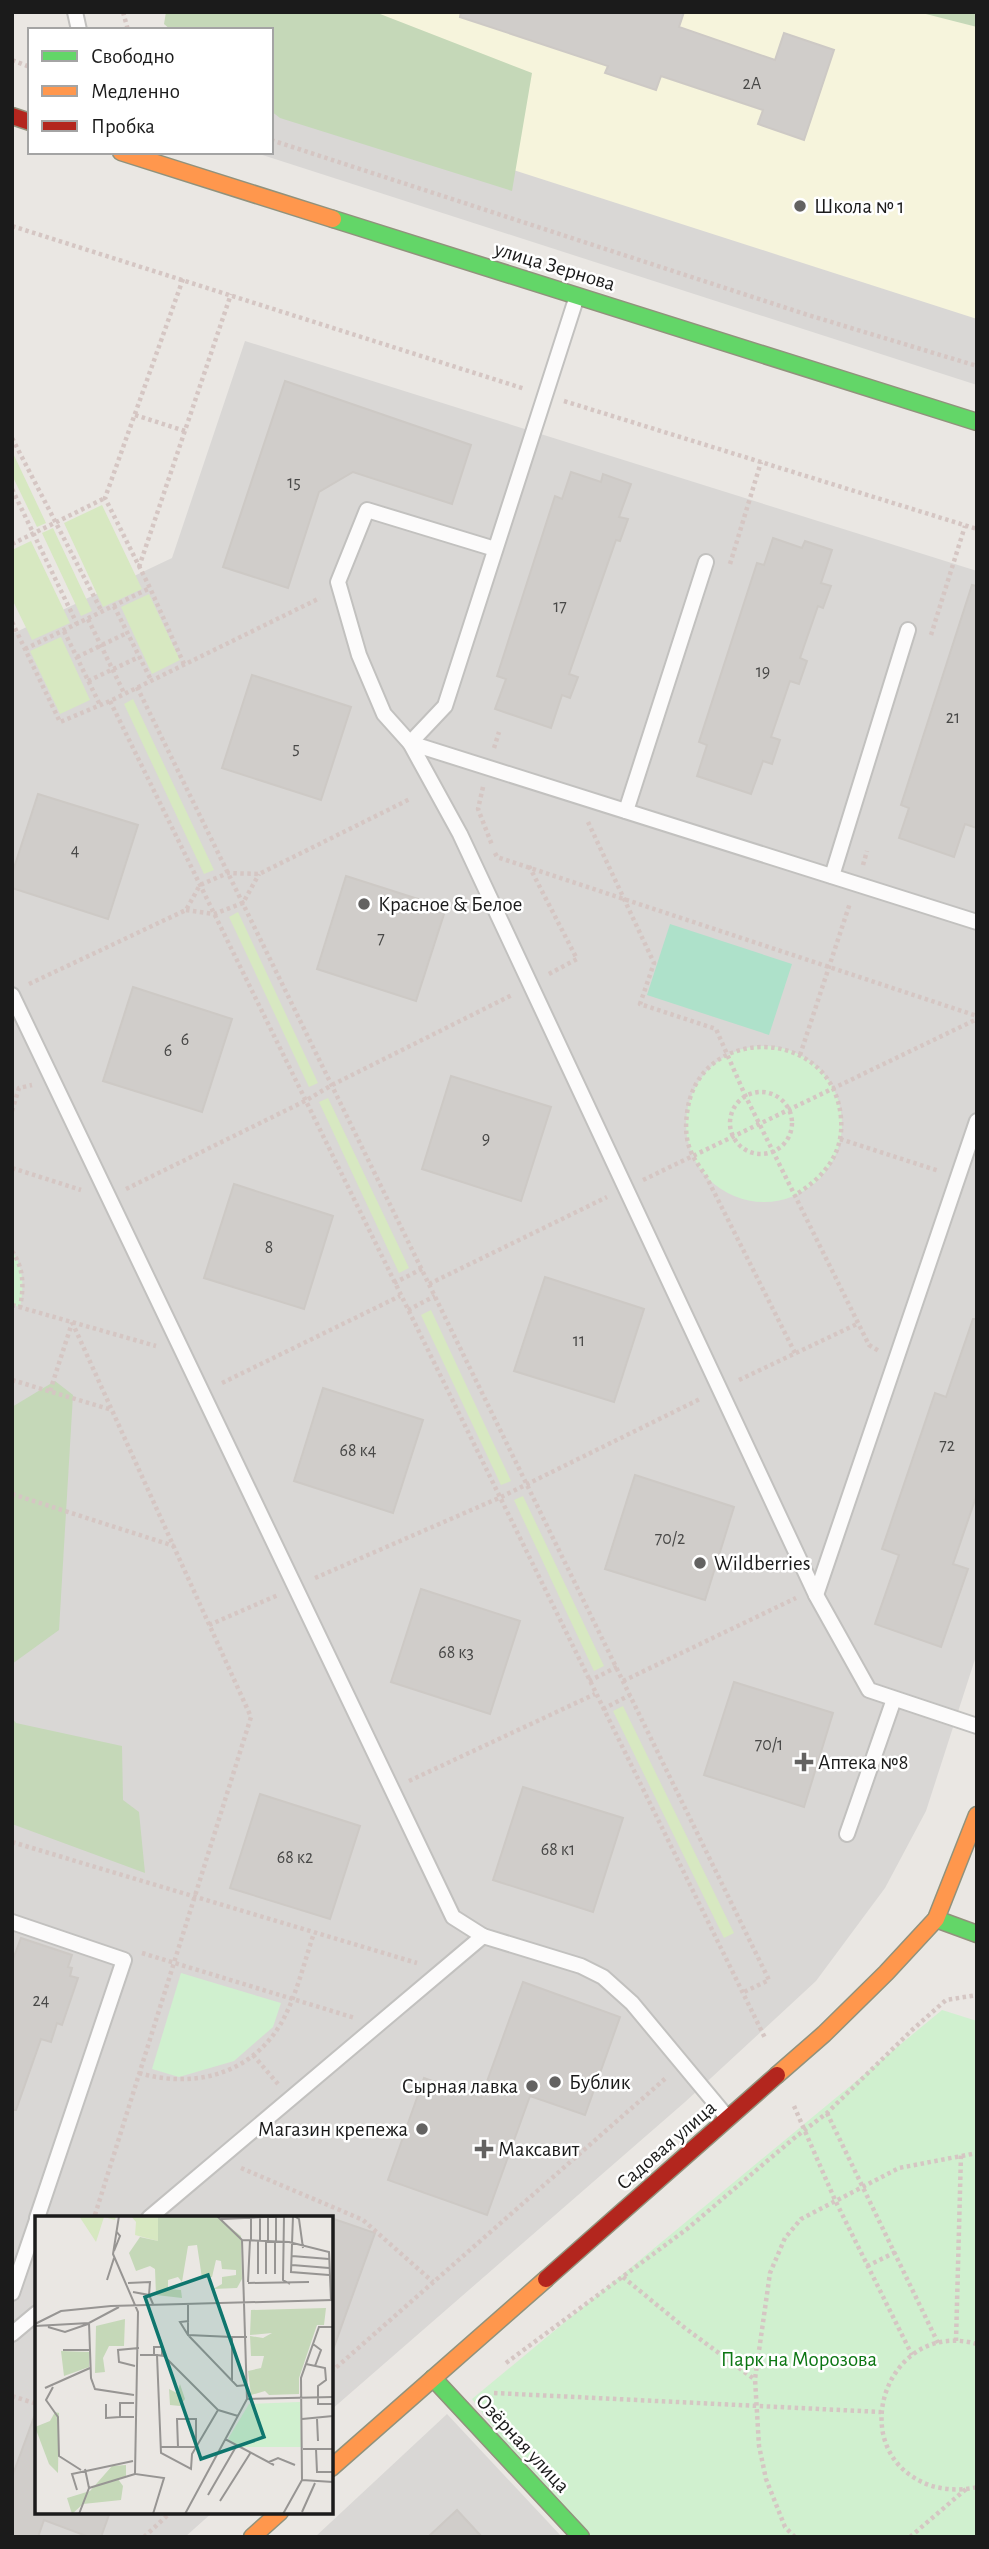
<svg xmlns="http://www.w3.org/2000/svg" width="989" height="2549" font-family="'Alegreya Sans',sans-serif">
<rect width="100%" height="100%" fill="#eae7e3"/>
<g fill="#d9d7d5">
<path d="M214,12H977V385L253,152H271V30H208Z"/>
<path d="M245,341L977,571V1653L926,1811L885,1888L816,1981L685,2102L331,2410V2218H37V2512H213L185,2537H12V634L172,558Z"/>
<path d="M447,2414L562,2537H315Z"/>
</g>
<path fill="#f6f4dc" d="M214,12H977V319L271,92V30H208Z"/>
<g fill="#d7e8c1">
<path d="M12,451L46,523L37,527L12,475Z"/>
<path d="M102,505L142,589L103,607L64,523Z"/>
<path d="M53,528L92,611L81,616L42,533Z"/>
<path d="M31,541L70,623L32,640L12,599V550Z"/>
<path d="M149,594L180,660L152,674L121,607Z"/>
<path d="M61,637L90,700L60,714L30,651Z"/>
<path d="M133,699L214,870L204,874L124,704Z"/>
<path d="M238,912L318,1083L309,1087L229,917Z"/>
<path d="M328,1098L409,1268L399,1273L319,1102Z"/>
<path d="M431,1310L511,1481L501,1485L421,1315Z"/>
<path d="M523,1496L604,1666L594,1671L514,1500Z"/>
<path d="M623,1706L734,1933L724,1938L613,1711Z"/>
</g>
<g fill="#c5d8b8">
<path d="M166,12H375L532,73L512,191L280,118L271,111V30H171L164,24Z"/>
<path d="M918,12H977V27Z"/>
<path d="M55,1381L73,1395L59,1630L12,1664V1407Z"/>
<path d="M12,1718L16,1723L122,1746L123,1800L139,1812L145,1873L12,1824Z"/>
</g>
<g fill="#d0f0cf">
<circle cx="764" cy="1124" r="78"/>
<path d="M12,1251C24,1268 24,1287 20,1307L12,1305Z"/>
<path d="M181,1973L281,2003L273,2027L234,2061L179,2077L152,2069Z"/>
<path d="M942,2010L977,2021V2537H575L472,2399Z"/>
</g>
<path fill="#aee1ca" d="M670,924L792,964L769,1035L647,995Z"/>
<g fill="#d0cdca" stroke="#cdc9c5" stroke-width="2">
<path d="M461,12H684L679,27L775,60L784,33L834,50L804,140L758,124L763,110L661,76L656,90L605,73L608,66L460,17Z"/>
<path d="M285,381L471,445L452,504L353,472L319,492L288,588L223,567Z"/>
<path d="M571,472L601,482L603,474L631,484L619,517L628,519L620,541L616,540L569,674L578,677L570,698L562,695L551,728L495,709L506,679L497,676L555,496L562,499Z"/>
<path d="M773,538L802,548L805,541L832,550L821,583L831,586L823,608L818,606L800,658L807,661L799,684L790,681L771,737L780,740L772,764L763,761L751,794L697,776L707,745L699,742L757,563L764,565Z"/>
<path d="M972,585L977,586V828L965,824L954,857L899,838L909,808L901,805Z"/>
<path d="M252,675L351,707L321,800L222,768Z"/>
<path d="M38,794L138,825L108,919L12,888V874Z"/>
<path d="M346,876L446,908L416,1001L317,969Z"/>
<path d="M133,987L232,1019L202,1112L103,1081Z"/>
<path d="M451,1076L551,1107L521,1201L422,1169Z"/>
<path d="M234,1184L333,1216L304,1309L204,1278Z"/>
<path d="M545,1277L644,1309L614,1402L514,1371Z"/>
<path d="M973,1319H977V1494L953,1564L968,1569L941,1647L875,1624L899,1555L882,1549L935,1393L946,1397Z"/>
<path d="M323,1388L423,1420L393,1513L294,1481Z"/>
<path d="M635,1475L734,1507L705,1600L605,1569Z"/>
<path d="M421,1589L520,1621L490,1714L391,1682Z"/>
<path d="M734,1682L833,1713L804,1807L704,1775Z"/>
<path d="M523,1787L623,1818L593,1912L493,1880Z"/>
<path d="M260,1794L360,1826L330,1919L230,1888Z"/>
<path d="M21,1938L72,1955L68,1967L72,1968L70,1976L78,1978L62,2025L57,2023L51,2042L41,2039L16,2110H12V1962Z"/>
<path d="M523,1982L620,2017L585,2115L530,2096L487,2215L388,2180L424,2078L481,2098Z"/>
<path d="M331,2218L375,2233L334,2347L331,2346Z"/>
<path d="M34,2417L37,2418V2512H110L101,2537H89L44,2520L38,2537H12V2477Z"/>
<path d="M457,2510L482,2537H428Z"/>
</g>
<g fill="none" stroke-linecap="round" stroke-linejoin="round">
<g stroke="#c2c1bf" stroke-width="18">
<g id="lane">
<path d="M75,12L79,30"/>
<path d="M577,296L445,706L410,743L460,834L816,1595L869,1690L977,1726"/>
<path d="M495,549L367,510L338,582L359,655L384,714L410,743L977,922"/>
<path d="M626,811L706,562"/>
<path d="M832,876L908,630"/>
<path d="M12,995L453,1917L483,1936"/>
<path d="M816,1595L977,1121"/>
<path d="M847,1834L894,1699"/>
<path d="M12,1922L124,1960L37,2218"/>
<path d="M149,2218L483,1936L581,1966L603,1977L632,2003L726,2116"/>
<path d="M12,2293L37,2220"/>
<path d="M12,2334L37,2313"/>
</g>
</g>
<g stroke="#91927c" stroke-width="19">
<g id="fast">
<path d="M333,219L977,422"/>
<path d="M936,1919L977,1934"/>
<path d="M433,2378L581,2537"/>
</g>
</g>
<g stroke="#91927c" stroke-width="19">
<g id="slow">
<path d="M121,152L333,219"/>
<path d="M777,2075L824,2034L886,1973L936,1919L977,1815"/>
<path d="M331,2468L546,2279"/>
<path d="M252,2537L280,2512"/>
</g>
</g>
<g stroke="#91927c" stroke-width="19">
<g id="jam">
<path d="M12,116L30,122"/>
<path d="M546,2279L777,2075"/>
</g>
</g>
<g stroke="#d5c6c3" stroke-width="4.5" stroke-dasharray="3.5 3.5" stroke-linecap="butt">
<path d="M123,12L128,30"/>
<path d="M12,60L30,67"/>
<path d="M271,140L808,315L977,366"/>
<path d="M12,226L525,389"/>
<path d="M183,279L105,498L150,588L184,664"/>
<path d="M564,401L977,529"/>
<path d="M135,415L185,431"/>
<path d="M12,438L102,612"/>
<path d="M12,489L77,624"/>
<path d="M12,544L105,498"/>
<path d="M730,564L761,462"/>
<path d="M139,567L231,294"/>
<path d="M114,606L151,680"/>
<path d="M88,619L124,693"/>
<path d="M12,622L60,722L110,701L320,598"/>
<path d="M64,631L100,705"/>
<path d="M931,635L965,526"/>
<path d="M25,649L150,588"/>
<path d="M77,657L127,633"/>
<path d="M88,681L139,657"/>
<path d="M137,687L769,1980L742,1993"/>
<path d="M110,701L766,2040"/>
<path d="M494,748L499,732"/>
<path d="M483,787L478,809L492,845"/>
<path d="M588,822L654,963L640,1004L716,1029L745,1095L869,1345L879,1351"/>
<path d="M495,853L497,857L977,1016"/>
<path d="M863,865L867,851"/>
<path d="M529,866L577,959L547,975"/>
<path d="M186,910L214,914L243,903L259,874"/>
<path d="M29,984L186,910L200,885L228,873L259,874L410,799"/>
<path d="M800,1055L850,903"/>
<circle cx="761" cy="1123" r="31"/>
<path d="M12,1111L19,1088L32,1085"/>
<path d="M840,1139L939,1171"/>
<path d="M12,1168L81,1190"/>
<path d="M643,1180L977,1019"/>
<path d="M126,1189L305,1101L332,1085L512,995"/>
<path d="M12,1251C24,1268 24,1287 20,1307"/>
<path d="M394,1283L422,1269"/>
<path d="M429,1284L607,1197"/>
<path d="M12,1305L156,1346"/>
<path d="M408,1310L435,1296"/>
<path d="M72,1322L251,1717L94,2218"/>
<path d="M795,1353L707,1178C703,1171 697,1164 693,1156C686,1143 685,1128 687,1114C696,1023 833,1025 841,1118C844,1154 824,1177 795,1195"/>
<path d="M12,1380L112,1410"/>
<path d="M739,1380L859,1323"/>
<path d="M222,1383L400,1296"/>
<path d="M50,1391L72,1323"/>
<path d="M12,1494L174,1546"/>
<path d="M315,1578L499,1498L700,1399"/>
<path d="M209,1625L278,1595"/>
<path d="M589,1681L617,1667"/>
<path d="M623,1681L796,1598"/>
<path d="M603,1709L630,1695"/>
<path d="M409,1781L595,1694"/>
<path d="M12,1842L417,1963"/>
<path d="M142,1953L355,2018"/>
<path d="M253,2055L278,2084"/>
<path d="M139,2073C198,2090 258,2072 286,2014C298,1989 305,1960 314,1933"/>
<path d="M794,2106L835,2200L912,2355"/>
<path d="M827,2113L938,2343"/>
<path d="M241,2168L363,2220L433,2282"/>
<path d="M867,2266L896,2252"/>
<path d="M623,2277L685,2328L754,2379"/>
<path d="M956,2341L961,2154"/>
<path d="M977,2344C886,2318 841,2452 929,2485C944,2490 961,2491 977,2487"/>
<path d="M506,2363L687,2229L793,2139L827,2113L912,2030L946,2000L977,1995"/>
<path d="M331,2372L667,2077"/>
<path d="M494,2393L881,2412"/>
<path d="M12,2396L37,2404"/>
<path d="M144,2537L171,2512"/>
<path d="M795,2537L785,2527L766,2479L759,2446L755,2379L770,2273L785,2238L801,2219L899,2168L977,2153"/>
<path d="M910,2537L966,2489"/>
</g>
<use href="#lane" stroke="#fcfbfb" stroke-width="14"/>
<use href="#fast" stroke="#63d668" stroke-width="16"/>
<use href="#slow" stroke="#ff974d" stroke-width="16"/>
<use href="#jam" stroke="#b3261e" stroke-width="16"/>
</g>
<g fill="#636261" stroke="#fff" stroke-width="2.5">
<circle cx="800" cy="206" r="7"/>
<circle cx="364" cy="904" r="7"/>
<circle cx="700" cy="1563" r="7"/>
<path d="M800.5 1751.5h7v7h7v7h-7v7h-7v-7h-7v-7h7z"/>
<circle cx="555" cy="2082" r="7"/>
<circle cx="532" cy="2086" r="7"/>
<circle cx="422" cy="2129" r="7"/>
<path d="M480.5 2138.5h7v7h7v7h-7v7h-7v-7h-7v-7h7z"/>
</g>
<g text-anchor="middle" stroke-width="5" stroke-linejoin="round" paint-order="stroke">
<g font-size="18" fill="#484847">
<text x="752" y="89">2А</text>
<text x="294" y="488">15</text>
<text x="560" y="612">17</text>
<text x="763" y="677">19</text>
<text x="953" y="723">21</text>
<text x="296" y="754">5</text>
<text x="75" y="856">4</text>
<text x="381" y="944">7</text>
<text x="185" y="1045">6</text>
<text x="168" y="1056">6</text>
<text x="486" y="1144">9</text>
<text x="269" y="1253">8</text>
<text x="579" y="1346">11</text>
<text x="947" y="1451">72</text>
<text x="358" y="1456">68 к4</text>
<text x="670" y="1544">70/2</text>
<text x="456" y="1658">68 к3</text>
<text x="769" y="1750">70/1</text>
<text x="558" y="1855">68 к1</text>
<text x="295" y="1863">68 к2</text>
<text x="41" y="2006">24</text>
</g>
<g font-size="21" fill="#1b1b1b" stroke="#fff" text-anchor="start">
<text x="814" y="213">Школа № 1</text>
<text x="378" y="911">Красное &amp; Белое</text>
<text x="714" y="1570">Wildberries</text>
<text x="818" y="1769">Аптека №8</text>
<text x="569" y="2089">Бублик</text>
<text x="518" y="2093" text-anchor="end">Сырная лавка</text>
<text x="408" y="2136" text-anchor="end">Магазин крепежа</text>
<text x="498" y="2156">Максавит</text>
</g>
<g font-size="21" fill="#1b1b1b" stroke="#fff">
<text transform="translate(555 266) rotate(17)" y="7">улица Зернова</text>
<text transform="translate(666 2145) rotate(-41)" y="7">Садовая улица</text>
<text transform="translate(523 2443) rotate(47)" y="7">Озёрная улица</text>
</g>
<g font-size="21" fill="#0c7613" stroke="#fff">
<text x="799" y="2366">Парк на Морозова</text>
</g>
</g>
<g transform="translate(35 2216)">
<rect width="298" height="298" fill="#eae7e3"/>
<path d="M44,0H81L80,4L69,1L61,26ZM96,0H123V25L100,19L101,6Z" fill="#d7e8c1"/>
<path d="M123,0H181L206,20L207,63L202,72L178,73L187,68V61L201,59V54L187,53L186,45L181,44L177,61L167,62L162,29L153,30L147,66L143,61L133,64V73L146,74L147,82L121,79L120,53L115,50L101,55L94,37L105,21L123,25ZM291,92L289,109H282L264,162V178L234,179L230,175L216,179L213,155L226,152L229,140H216L215,120L228,122L237,117L215,119L216,94ZM90,103L89,130H74L68,142L70,156L60,157L61,110ZM26,135L55,136L54,151L29,160ZM145,168L150,183L145,190L135,189L134,173L142,177ZM20,196L24,197L23,257L14,248L0,211L15,205ZM91,249V260L83,263L88,270L86,284L48,288L37,298L32,282L55,275L77,250Z" fill="#c5d8b8"/>
<path d="M265,186L266,231H205L193,223L214,188Z" fill="#d0f0cf"/>
<path fill="none" stroke="#979593" stroke-width="2" d="M84,0L78,38L103,96L100,258L129,262L118,298M249,0L248,64L255,68M258,0L256,56L294,59M259,0L264,3L268,32M186,3L253,0M207,24L254,26L294,36L296,84M216,24V1M225,25V0M233,25V0M241,26V0M79,35L85,20L81,15M257,40L294,43M257,49L294,52M223,58V25M231,58V25M240,58V25M72,64L79,42M213,66L215,24M93,67L115,66L114,79M213,67L274,66M98,76L114,79L118,88M153,88V119L202,170L212,169M154,105L145,106L153,119L197,121M54,107L56,162L60,173L99,179M0,108L26,95L76,90L298,84M0,110L54,107L84,91M13,111L30,116L53,108M278,128L286,134L280,150M28,134H56M105,139H122L126,237L156,253L157,238L183,194L203,200M119,139V131H127V139M122,139L129,140L183,194M271,148L290,152L291,164L283,170V188H298M100,150L84,146L83,134L104,132M197,165V121H212M18,171L11,184L23,201L24,240L46,254M10,172L55,152M212,183L298,181M99,187H85V201H99M71,188V202L85,201M267,203L298,200M282,203L283,225M190,223L239,249M125,231H161V203H142L143,231M268,233H298M281,233L282,256H298M234,246L243,242L260,249M267,264L298,266M54,272L100,258M42,274L37,258L98,245M173,279L202,229M185,285L216,236M267,296L280,267M44,298L54,272L50,253M150,298L212,183L207,24L182,0M248,298L267,264L266,162L284,111H298"/>
<path fill="#0f766e" fill-opacity="0.15" stroke="#0f766e" stroke-width="3.5" d="M173,59L229,221L166,243L110,81Z"/>
<rect width="298" height="298" fill="none" stroke="#1b1b1b" stroke-width="3.5"/>
</g>
<rect width="989" height="2549" fill="none" stroke="#1b1b1b" stroke-width="28"/>
<rect x="28" y="28" width="245" height="126" fill="#ffffff" stroke="#a4a4a4" stroke-width="2"/>
<rect x="42" y="51" width="35" height="10" fill="#63d668" stroke="#a4a4a4" stroke-width="2"/>
<text x="91" y="63" font-size="21" fill="#1b1b1b">Свободно</text>
<rect x="42" y="86" width="35" height="10" fill="#ff974d" stroke="#a4a4a4" stroke-width="2"/>
<text x="91" y="98" font-size="21" fill="#1b1b1b">Медленно</text>
<rect x="42" y="121" width="35" height="10" fill="#b3261e" stroke="#a4a4a4" stroke-width="2"/>
<text x="91" y="133" font-size="21" fill="#1b1b1b">Пробка</text>
</svg>
